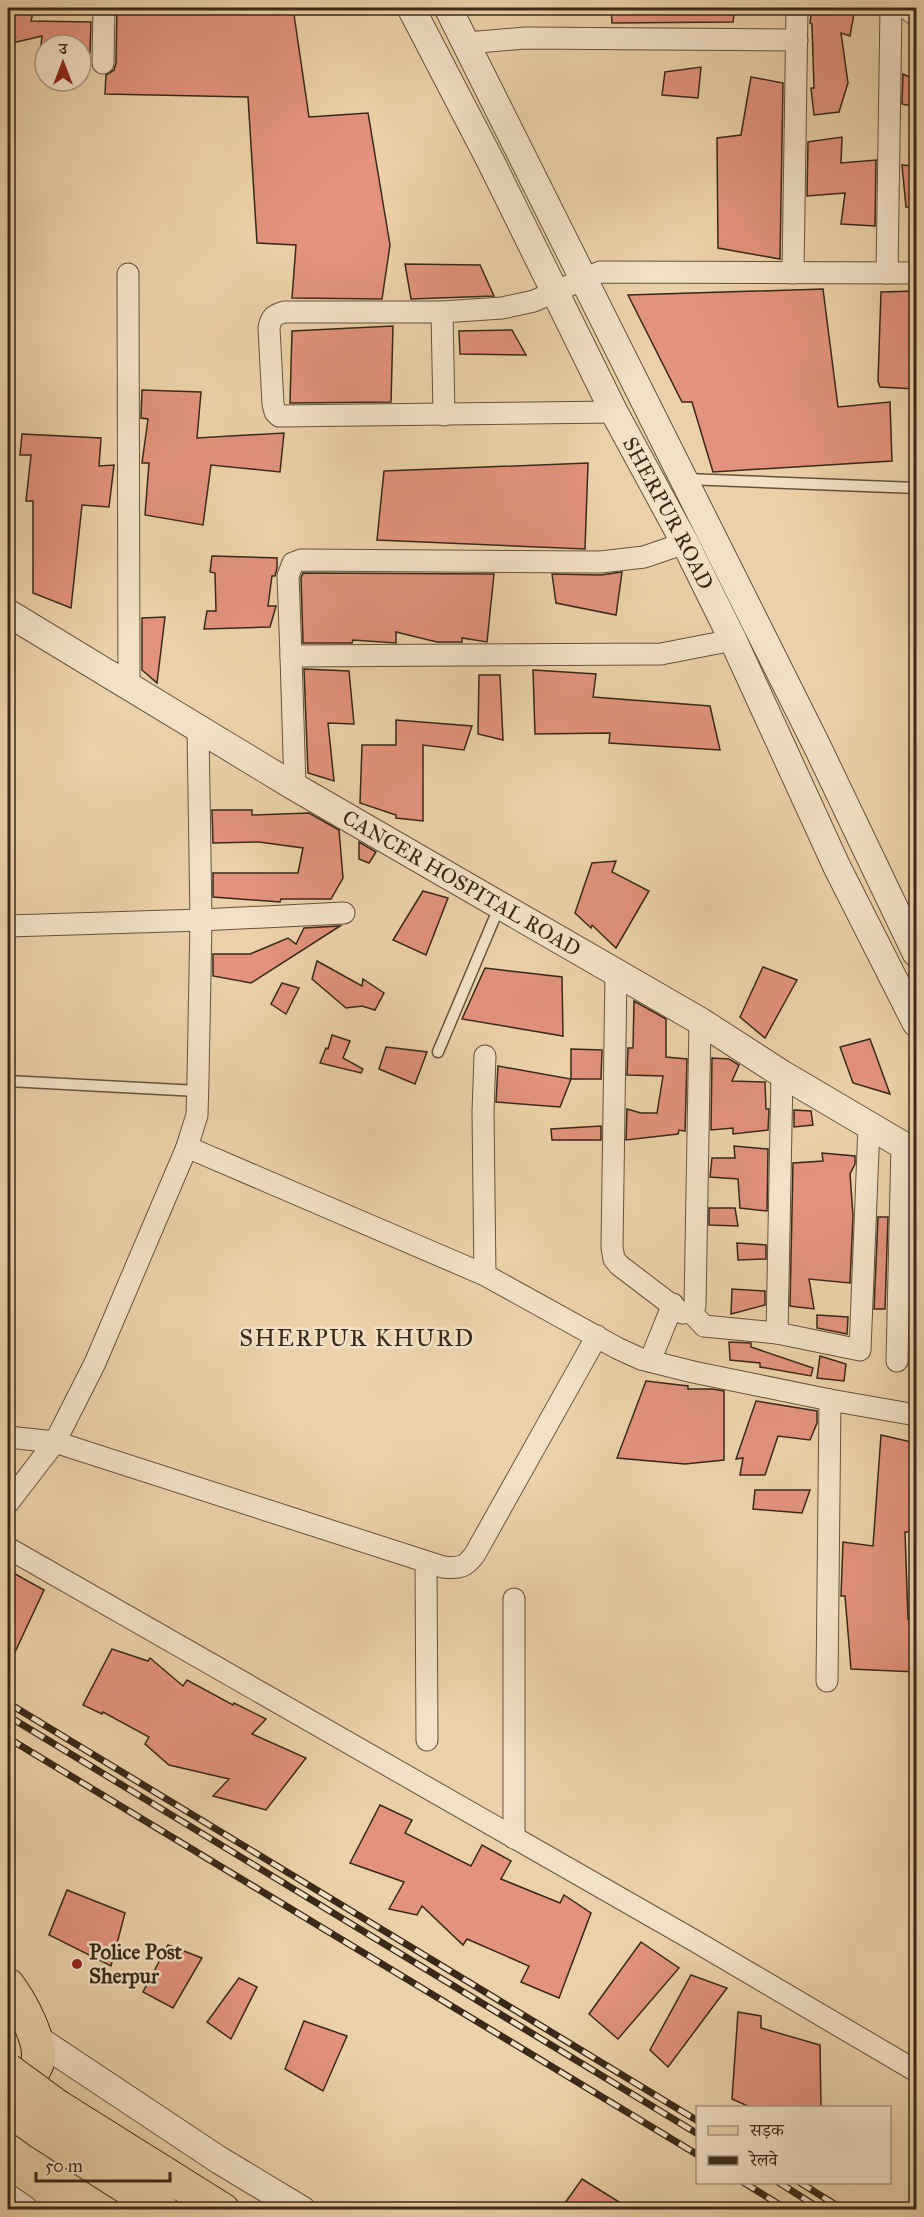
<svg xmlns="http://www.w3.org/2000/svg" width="924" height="2217" font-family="'IM FELL Great Primer','Noto Serif Devanagari',serif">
<rect width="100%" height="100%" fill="#ebd1a9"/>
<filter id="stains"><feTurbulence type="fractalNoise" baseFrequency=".00333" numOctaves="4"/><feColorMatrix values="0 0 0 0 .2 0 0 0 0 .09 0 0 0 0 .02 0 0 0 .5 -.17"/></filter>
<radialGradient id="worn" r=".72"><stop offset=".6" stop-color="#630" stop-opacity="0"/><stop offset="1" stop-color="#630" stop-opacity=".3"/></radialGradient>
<g fill="#e2927d" stroke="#392918" stroke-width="1.5">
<path d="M293,8L309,117L368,113L390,245L382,299L292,298L296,245L257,243L248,97L105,94L106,75L114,70L116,63L117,9Z"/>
<path d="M611,8H735L733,22L612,23Z"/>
<path d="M812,8H855L850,36L841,33L848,83L839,112L814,115L811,88H814L812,24L810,23Z"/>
<path d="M8,12H33L31,21L91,22L90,53H81V45H41L42,36L8,44Z"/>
<path d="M701,67L698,98L662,95L665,72Z"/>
<path d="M903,74L916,80V107L902,104Z"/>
<path d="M751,77L783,83L780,259L718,248L717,138L741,135Z"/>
<path d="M842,137L841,163L876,160L875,226L841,224L845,193L807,196L808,142Z"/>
<path d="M902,165L916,166V207H906Z"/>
<path d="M405,264L480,265L494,296L411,299Z"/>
<path d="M823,289L838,407L890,402L892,461L713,472L692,402H682L628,295Z"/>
<path d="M916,291V389L880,387L878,381L881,292Z"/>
<path d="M393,326L391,402L290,403L292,331Z"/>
<path d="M512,330L526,355L460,354L459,331Z"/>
<path d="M142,390L201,392L197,438L284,433L280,472L211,465L203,525L145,515L149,463H142L148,419L141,418Z"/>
<path d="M22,434L101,438L99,466L114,465L109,507L82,505L71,608L33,593V501H26L31,455H20Z"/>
<path d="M588,463L585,549L377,540L384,471Z"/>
<path d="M212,556L277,558V568L275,576H272L268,606H276L270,627L204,629L207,611H216L215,573L210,572Z"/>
<path d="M622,572L616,615L556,603L552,574L601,575Z"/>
<path d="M303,573L494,574L487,642L462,638V642H437L396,632V643L353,640L352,643H303L301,578Z"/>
<path d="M165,617L157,683L142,670V618Z"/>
<path d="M304,669L349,671L354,724L328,723L334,781L308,773Z"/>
<path d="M533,670L596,674L593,697L710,706L720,750L609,743L610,733L535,734Z"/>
<path d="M479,675H500L503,740L478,734Z"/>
<path d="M396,720L472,726L464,750L423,745V821L396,818V815L360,803L362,745H396Z"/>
<path d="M212,810H252V815L309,813L339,830L343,878L331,899H281L280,902L213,897V873H298L303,848L259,842L213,843Z"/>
<path d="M359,842L376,852L369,863L359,859Z"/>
<path d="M616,861L612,872L649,891L616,948L592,925L591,928L575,913L592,863Z"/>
<path d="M423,891L448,898L426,955L393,940Z"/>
<path d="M340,926L251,983L213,976V954H250L288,938L296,944L304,928Z"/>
<path d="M317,961L362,986L363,979L384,993L375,1010L362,1006L346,1008L312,979Z"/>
<path d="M763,967L797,980L765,1038L740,1017Z"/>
<path d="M485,968L562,977L563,1036L462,1019Z"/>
<path d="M282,983L299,988L286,1014L271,1004Z"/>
<path d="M634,1001L666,1019V1057L687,1059L685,1131L679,1130L678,1134L626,1140L627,1109L641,1113H657L663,1076L627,1075L628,1048H633Z"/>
<path d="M332,1035L350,1041L343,1058L363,1069L361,1073L320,1063L326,1048L328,1049Z"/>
<path d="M870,1039L890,1094L853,1083L840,1047Z"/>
<path d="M386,1047L427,1052L415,1084L379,1069Z"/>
<path d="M571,1049L602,1050L601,1079H571Z"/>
<path d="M712,1058L729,1059L739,1065L732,1081L765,1082L766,1109H769L768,1130L733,1134V1128L711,1130Z"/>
<path d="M498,1066L571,1079L560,1107L496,1102Z"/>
<path d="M794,1110L811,1111L813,1125L794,1127Z"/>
<path d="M601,1126V1140H552L551,1129Z"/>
<path d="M734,1146L768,1149L767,1211L740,1208L738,1179L710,1177L712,1158H735Z"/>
<path d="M822,1153L855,1156V1164L850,1174L853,1216L850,1283L809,1279L814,1309L790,1306L793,1163L823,1161Z"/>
<path d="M709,1208H735L738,1226L709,1225Z"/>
<path d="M878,1217H888L885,1309H874Z"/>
<path d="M913,1218L916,1219V1264L912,1263Z"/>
<path d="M737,1243L766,1245V1259L738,1260Z"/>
<path d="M732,1289L765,1291V1305L731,1314Z"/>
<path d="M817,1315L848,1317L847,1334L817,1328Z"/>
<path d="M729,1342L751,1343V1347L813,1368L811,1376L760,1367V1363L730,1360Z"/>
<path d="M820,1356L846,1364L844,1381L817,1378Z"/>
<path d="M646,1381L688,1386V1389H712L724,1391V1460L685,1464L617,1458Z"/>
<path d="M756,1401L817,1411V1423L810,1440L778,1436L765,1475H740L743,1458L736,1459Z"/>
<path d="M881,1435L916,1443V1532H905L908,1619H916V1672L851,1669L845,1596H841L843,1542L873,1546Z"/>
<path d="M755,1490H810L802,1513L753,1509Z"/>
<path d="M8,1570L44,1590L8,1667Z"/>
<path d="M112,1649L148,1661L150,1658L183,1686L187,1680L233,1705L234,1703L266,1719L252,1734L306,1758L266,1810L213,1796L229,1779L169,1765L145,1744L149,1737L103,1712L102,1714L83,1705Z"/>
<path d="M380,1805L412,1820L405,1833L471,1866L482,1845L511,1861L501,1879L560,1903L564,1895L591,1913L559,1998L521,1982L529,1966L467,1939L463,1945L422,1906L417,1915L389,1909L404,1882L350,1863Z"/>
<path d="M67,1890L125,1913L111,1966L49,1935Z"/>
<path d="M641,1942L679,1968L618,2039L589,2014Z"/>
<path d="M168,1945L202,1958L173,2008L143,1992Z"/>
<path d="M691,1975L727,1988L668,2067L650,2050Z"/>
<path d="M239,1978L257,1987L231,2039L207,2022Z"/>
<path d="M738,2012L761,2016V2028L820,2045L821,2108H752L732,2099Z"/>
<path d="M304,2021L347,2036L323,2091L285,2069Z"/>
<path d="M582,2179L632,2210H560Z"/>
</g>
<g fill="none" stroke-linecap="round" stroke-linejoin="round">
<g stroke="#66533c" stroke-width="13">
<g id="service">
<path d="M686,479L916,488"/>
<path d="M438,1052L500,905"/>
<path d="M8,1081L198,1091"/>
</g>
</g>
<g stroke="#66533c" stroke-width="23">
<g id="minor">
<path d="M467,43L525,38L797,40"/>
<path d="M103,63L104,8"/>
<path d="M793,273L797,8"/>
<path d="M887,273L891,8"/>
<path d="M128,274L129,686"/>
<path d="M442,312L444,415"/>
<path d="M614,412L279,416L275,412L273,404L269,328C271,317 274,315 284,312H442L502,308L534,301L600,272L916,273"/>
<path d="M685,543L644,557L601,562L301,560L293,563L288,576L291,656L661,654L733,640"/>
<path d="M291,656L295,787"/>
<path d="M198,728L201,920L198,1079L197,1115L187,1147L485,1275L617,1348L641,1359L693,1372L830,1400L916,1415"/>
<path d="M8,926L201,920L344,913"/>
<path d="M616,972L612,1247L614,1259L619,1265L682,1313L691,1312L695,1306L700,1021"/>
<path d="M187,1147L95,1363L55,1442L443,1567C459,1569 466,1567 475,1554L597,1336"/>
<path d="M485,1275L483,1112L485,1056"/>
<path d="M691,1312L704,1326L777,1333L860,1350L869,1126"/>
<path d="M777,1333L782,1074"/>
<path d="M650,1361L673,1304"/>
<path d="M897,1361L902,1145"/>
<path d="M8,1437L55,1442"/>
<path d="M8,1503L55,1442"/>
<path d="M8,1548L695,1941L916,2071"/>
<path d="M426,1562L427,1740"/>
<path d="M514,1599V1838"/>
<path d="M827,1681L830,1400"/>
</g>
</g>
<g stroke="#66533c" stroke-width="29">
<g id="tertiary">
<path id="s1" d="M411,8L491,162L614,412L685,543L733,640L837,867L916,1023"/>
<path d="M448,8L817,746L916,953"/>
<path d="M911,8L916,12"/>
<path id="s2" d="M8,613L295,787L700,1021L782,1074L916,1153"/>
<path d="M37,2039L219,2160L302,2210"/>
<path d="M8,2198L25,2210"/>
</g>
</g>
<g stroke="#392918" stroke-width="35">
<path id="primary" d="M8,1985C20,2001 42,2040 38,2061C35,2072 18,2096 12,2106"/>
</g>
<g stroke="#392918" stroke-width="35">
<g id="trunk">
<path d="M57,2106L223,2210"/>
<path d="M40,2132L162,2210"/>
</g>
</g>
<use href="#service" stroke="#f2e1c7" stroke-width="10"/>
<use href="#minor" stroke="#f2e1c7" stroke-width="21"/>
<use href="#tertiary" stroke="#f2e1c7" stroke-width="27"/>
<use href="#primary" stroke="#ebd1a9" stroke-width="33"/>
<use href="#trunk" stroke="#ebd1a9" stroke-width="33"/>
<g stroke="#392918" stroke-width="7">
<g id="rail">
<path d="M8,1703L698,2121"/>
<path d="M8,1716L698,2134"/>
<path d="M8,1738L698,2155"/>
<path d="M743,2182L788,2210"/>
<path d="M778,2182L822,2210"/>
<path d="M799,2182L844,2210"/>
</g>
</g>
<use href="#rail" stroke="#f2e1c7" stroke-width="4.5" stroke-dasharray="14" stroke-linecap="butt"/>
<g stroke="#392918" stroke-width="35" stroke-linecap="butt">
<g id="trunk-bridge">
<path d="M8,2070L57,2106"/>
<path d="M8,2109L40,2132"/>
</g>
</g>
<use href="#trunk-bridge" stroke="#ebd1a9" stroke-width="33"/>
</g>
<circle fill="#8f2418" stroke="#f2e1c7" stroke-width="2" cx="77" cy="1964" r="6"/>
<g text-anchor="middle" stroke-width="5" stroke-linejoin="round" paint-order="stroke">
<g font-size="21" fill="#392918" stroke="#f2e1c7">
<text dy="7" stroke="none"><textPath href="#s1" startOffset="567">SHERPUR ROAD</textPath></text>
<text dy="7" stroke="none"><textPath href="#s2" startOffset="528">CANCER HOSPITAL ROAD</textPath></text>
</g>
<g font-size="21" font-weight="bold" fill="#392918" stroke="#f2e1c7" text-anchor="start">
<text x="89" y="1959">Police Post<tspan x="89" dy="24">Sherpur</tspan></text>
</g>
<g font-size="24" letter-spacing="1.5" fill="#392918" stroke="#f2e1c7">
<text x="357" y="1346">SHERPUR KHURD</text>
</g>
</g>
<rect width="924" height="2217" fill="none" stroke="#ebd1a9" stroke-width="30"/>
<rect x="9" y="9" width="906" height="2199" fill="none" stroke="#392918" stroke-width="3"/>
<rect x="15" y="15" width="894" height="2187" fill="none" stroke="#392918" stroke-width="1.5"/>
<rect x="696" y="2106" width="195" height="78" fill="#f2e1c7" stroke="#a89781" stroke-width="1.5"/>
<rect x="708" y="2126" width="30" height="9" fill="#ebd1a9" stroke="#a89781" stroke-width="1.5"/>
<text x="750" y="2136" font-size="18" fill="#392918">सड़क</text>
<rect x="708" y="2156" width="30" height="9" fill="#392918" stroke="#a89781" stroke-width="1.5"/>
<text x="750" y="2166" font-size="18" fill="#392918">रेलवे</text>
<g transform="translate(63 63)"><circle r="28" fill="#f2e1c7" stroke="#a89781" stroke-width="1.5"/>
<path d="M0-4.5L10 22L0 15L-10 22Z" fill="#8f2418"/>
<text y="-9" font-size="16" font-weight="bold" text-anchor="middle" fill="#392918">उ</text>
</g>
<path d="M36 2172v9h134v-9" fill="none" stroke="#392918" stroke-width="3"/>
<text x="45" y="2172" font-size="18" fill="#392918" stroke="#f2e1c7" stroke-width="4.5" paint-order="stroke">50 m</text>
<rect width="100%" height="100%" filter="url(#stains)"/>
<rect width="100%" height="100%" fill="url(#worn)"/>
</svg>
